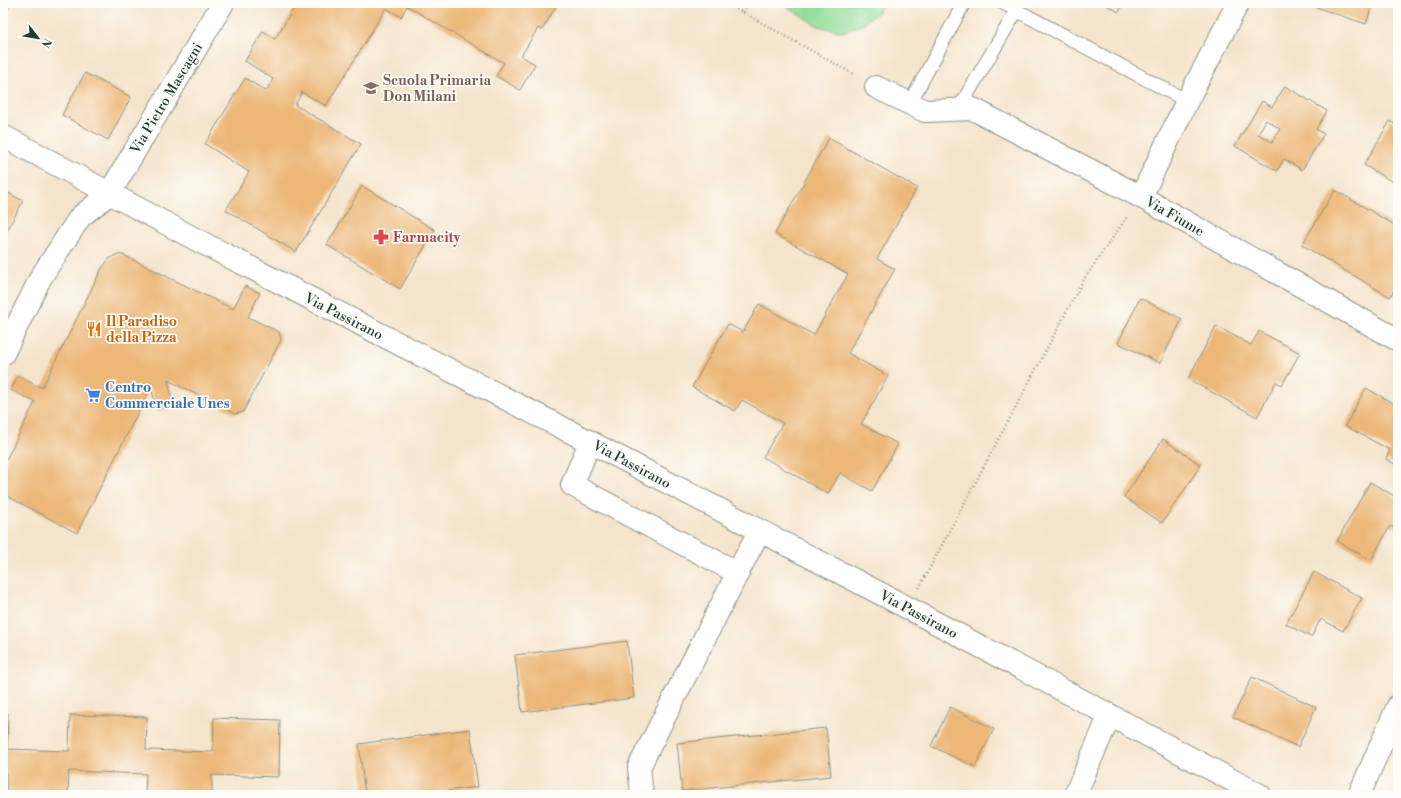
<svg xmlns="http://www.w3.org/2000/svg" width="1401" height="798" font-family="'Libre Bodoni',serif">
<rect width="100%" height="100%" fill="#fdfcf7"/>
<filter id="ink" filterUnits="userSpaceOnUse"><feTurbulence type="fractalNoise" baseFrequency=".025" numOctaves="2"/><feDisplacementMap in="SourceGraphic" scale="8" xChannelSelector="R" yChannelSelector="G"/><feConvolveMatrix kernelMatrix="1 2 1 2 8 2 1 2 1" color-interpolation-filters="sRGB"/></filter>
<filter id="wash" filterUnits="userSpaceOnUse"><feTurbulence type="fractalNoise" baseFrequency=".012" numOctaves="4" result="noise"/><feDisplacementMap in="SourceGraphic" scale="16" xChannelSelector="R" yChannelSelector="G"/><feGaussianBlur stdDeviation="0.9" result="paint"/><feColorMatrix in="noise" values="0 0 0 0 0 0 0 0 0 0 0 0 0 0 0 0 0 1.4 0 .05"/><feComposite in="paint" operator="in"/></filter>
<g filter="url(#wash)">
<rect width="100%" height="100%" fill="#f5e4cc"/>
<path fill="#93de9a" stroke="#598e67" d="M781,3H883L878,12L862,24L843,32L818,26Z"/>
<g id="blocks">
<g fill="#ecb777" fill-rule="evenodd">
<path d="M3,3H11L3,18Z"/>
<path d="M297,3H558L542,30L538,28L521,56L535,64L520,90L496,76L504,63L407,6L401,17L386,8L326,106L302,92L295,105L361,144L296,252L226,210L249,172L205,144L245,78L266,91L273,79L245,61L263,31L275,39Z"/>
<path d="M1103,3H1124L1119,12Z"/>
<path d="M1304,3H1373L1366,24Z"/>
<path d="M85,73L131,97L108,140L62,115Z"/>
<path d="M1285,86L1327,111L1316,129L1324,134L1302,170L1284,159L1277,171L1235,146L1262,101L1272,107ZM1266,120L1280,129L1272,142L1258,134Z"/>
<path d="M1390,121L1398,126V185L1364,165Z"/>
<path d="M829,138L917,188L877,259L895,269L848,353L888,376L861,424L898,444L872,491L840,473L828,494L763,457L783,423L742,400L735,411L692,387L728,324L743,332L759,304L814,335L848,274L775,234Z"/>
<path d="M362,186L435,230L400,289L327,245Z"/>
<path d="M3,190L23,201L3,238Z"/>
<path d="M1335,190L1398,227V239L1395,244L1398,245V283L1390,297L1302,245Z"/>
<path d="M116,255H123L233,309L245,286L260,293L248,317L279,332L281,340L243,412L235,414L168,380L173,404L157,410L151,387L77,533L3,494V466L35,402L11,390L18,376L42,388L102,268L109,259Z"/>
<path d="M1140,298L1182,319L1160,363L1118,343Z"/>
<path d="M1216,326L1251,345L1259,331L1300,353L1282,385L1276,382L1257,417L1188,379Z"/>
<path d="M1366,388L1398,406V466L1386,459L1390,450L1345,426Z"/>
<path d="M1163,439L1201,465L1162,523L1124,497Z"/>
<path d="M1370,482L1398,498V526L1396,529L1390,526L1371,560L1337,541Z"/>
<path d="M1314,572L1362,598L1343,631L1321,619L1311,637L1286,624Z"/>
<path d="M627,641L634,698L522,712L515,655Z"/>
<path d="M1252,677L1316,707L1298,747L1233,717Z"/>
<path d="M950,707L994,729L975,767L931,746Z"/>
<path d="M3,713H8L7,749L69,751L70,715L147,717L146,750L213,752L214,718L280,720L279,777L212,775V795H145L146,774L69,771L68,795H6V769L3,768Z"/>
<path d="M826,728L831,776L682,791L677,743Z"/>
<path d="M470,729L478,787L415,795H365L359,744Z"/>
</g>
</g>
</g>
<g filter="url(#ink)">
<use href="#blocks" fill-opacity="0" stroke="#8a9080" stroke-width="1"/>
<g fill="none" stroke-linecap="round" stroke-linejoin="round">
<g stroke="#8a9080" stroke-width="15">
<g id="service">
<path d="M1003,3L1187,101"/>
<path d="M910,103L964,3"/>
<path d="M958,110L1017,10"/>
</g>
</g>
<g stroke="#8a9080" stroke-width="24">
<g id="minor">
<path d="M876,87L925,111L973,109L1141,197L1398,340"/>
<path d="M3,136L195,239L590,442L908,608L1260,795"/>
<path d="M1141,197L1187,101L1238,3"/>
<path d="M3,354L41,277L80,217L109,194L223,3"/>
<path d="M590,442L572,485L738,573"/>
<path d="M642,795L639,767L759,531"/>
<path d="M1075,795L1110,715"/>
<path d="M1359,795L1398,706"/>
</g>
</g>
<g stroke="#8a9080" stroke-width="2.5" stroke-dasharray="1 3" stroke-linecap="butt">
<path d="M726,3L855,75"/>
<path d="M743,12L749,3"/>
<path d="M919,588L1084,279L1127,217"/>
<path d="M1396,795L1398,792"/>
</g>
<use href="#service" stroke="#fff" stroke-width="13"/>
<use href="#minor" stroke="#fff" stroke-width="22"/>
</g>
</g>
<defs>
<g id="school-bare" transform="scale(1.2)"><path d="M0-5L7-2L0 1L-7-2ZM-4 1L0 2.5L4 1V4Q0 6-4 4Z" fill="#8d6e63" stroke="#fdfcf7" stroke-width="2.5" paint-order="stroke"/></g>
<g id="pharmacy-bare" transform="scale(1.2)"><path d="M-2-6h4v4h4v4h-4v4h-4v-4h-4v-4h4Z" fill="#e0444e" stroke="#fdfcf7" stroke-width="2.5" paint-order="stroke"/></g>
<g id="restaurant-bare" transform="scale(1.2)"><path d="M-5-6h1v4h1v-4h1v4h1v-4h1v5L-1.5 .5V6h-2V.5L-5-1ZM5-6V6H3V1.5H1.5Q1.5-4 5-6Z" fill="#e8710a" stroke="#fdfcf7" stroke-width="2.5" paint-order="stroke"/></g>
<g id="supermarket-bare" transform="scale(1.2)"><path d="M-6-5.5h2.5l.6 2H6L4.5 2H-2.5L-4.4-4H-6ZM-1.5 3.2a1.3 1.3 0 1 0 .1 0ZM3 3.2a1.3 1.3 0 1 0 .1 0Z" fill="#3f7fe0" stroke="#fdfcf7" stroke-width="2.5" paint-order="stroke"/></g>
</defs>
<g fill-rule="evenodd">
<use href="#school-bare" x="371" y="88"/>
<use href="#pharmacy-bare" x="381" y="237"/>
<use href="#restaurant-bare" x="94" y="329"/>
<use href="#supermarket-bare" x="93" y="395"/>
</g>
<g text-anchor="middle" stroke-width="3.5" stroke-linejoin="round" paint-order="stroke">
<g font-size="14" font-weight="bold" fill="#785e54" stroke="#fdfcf7" text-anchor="start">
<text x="383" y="85">Scuola Primaria<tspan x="383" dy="16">Don Milani</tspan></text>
</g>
<g font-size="14" fill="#1f3d34" stroke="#fdfcf7">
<text transform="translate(166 98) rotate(-59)" y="5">Via Pietro Mascagni</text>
<text transform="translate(1175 216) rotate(30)" y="5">Via Fiume</text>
<text transform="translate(344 316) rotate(27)" y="5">Via Passirano</text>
<text transform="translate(632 464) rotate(28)" y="5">Via Passirano</text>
<text transform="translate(919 614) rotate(28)" y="5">Via Passirano</text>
</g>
<g font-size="14" font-weight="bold" fill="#be3a42" stroke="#fdfcf7" text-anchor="start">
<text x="393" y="242">Farmacity</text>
</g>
<g font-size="14" font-weight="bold" fill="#c56008" stroke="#fdfcf7" text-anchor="start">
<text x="106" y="326">Il Paradiso<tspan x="106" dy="16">della Pizza</tspan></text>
</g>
<g font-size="14" font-weight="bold" fill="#366cbe" stroke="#fdfcf7" text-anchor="start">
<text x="105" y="392">Centro<tspan x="105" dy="16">Commerciale Unes</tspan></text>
</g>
</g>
<rect width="1401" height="798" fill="none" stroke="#fdfcf7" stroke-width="16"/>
<g transform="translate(38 38) rotate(121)" stroke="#fdfcf7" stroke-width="3" paint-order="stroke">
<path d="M0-3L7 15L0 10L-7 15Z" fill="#1f3d34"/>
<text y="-6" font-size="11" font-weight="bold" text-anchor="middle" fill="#1f3d34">N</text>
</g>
</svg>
